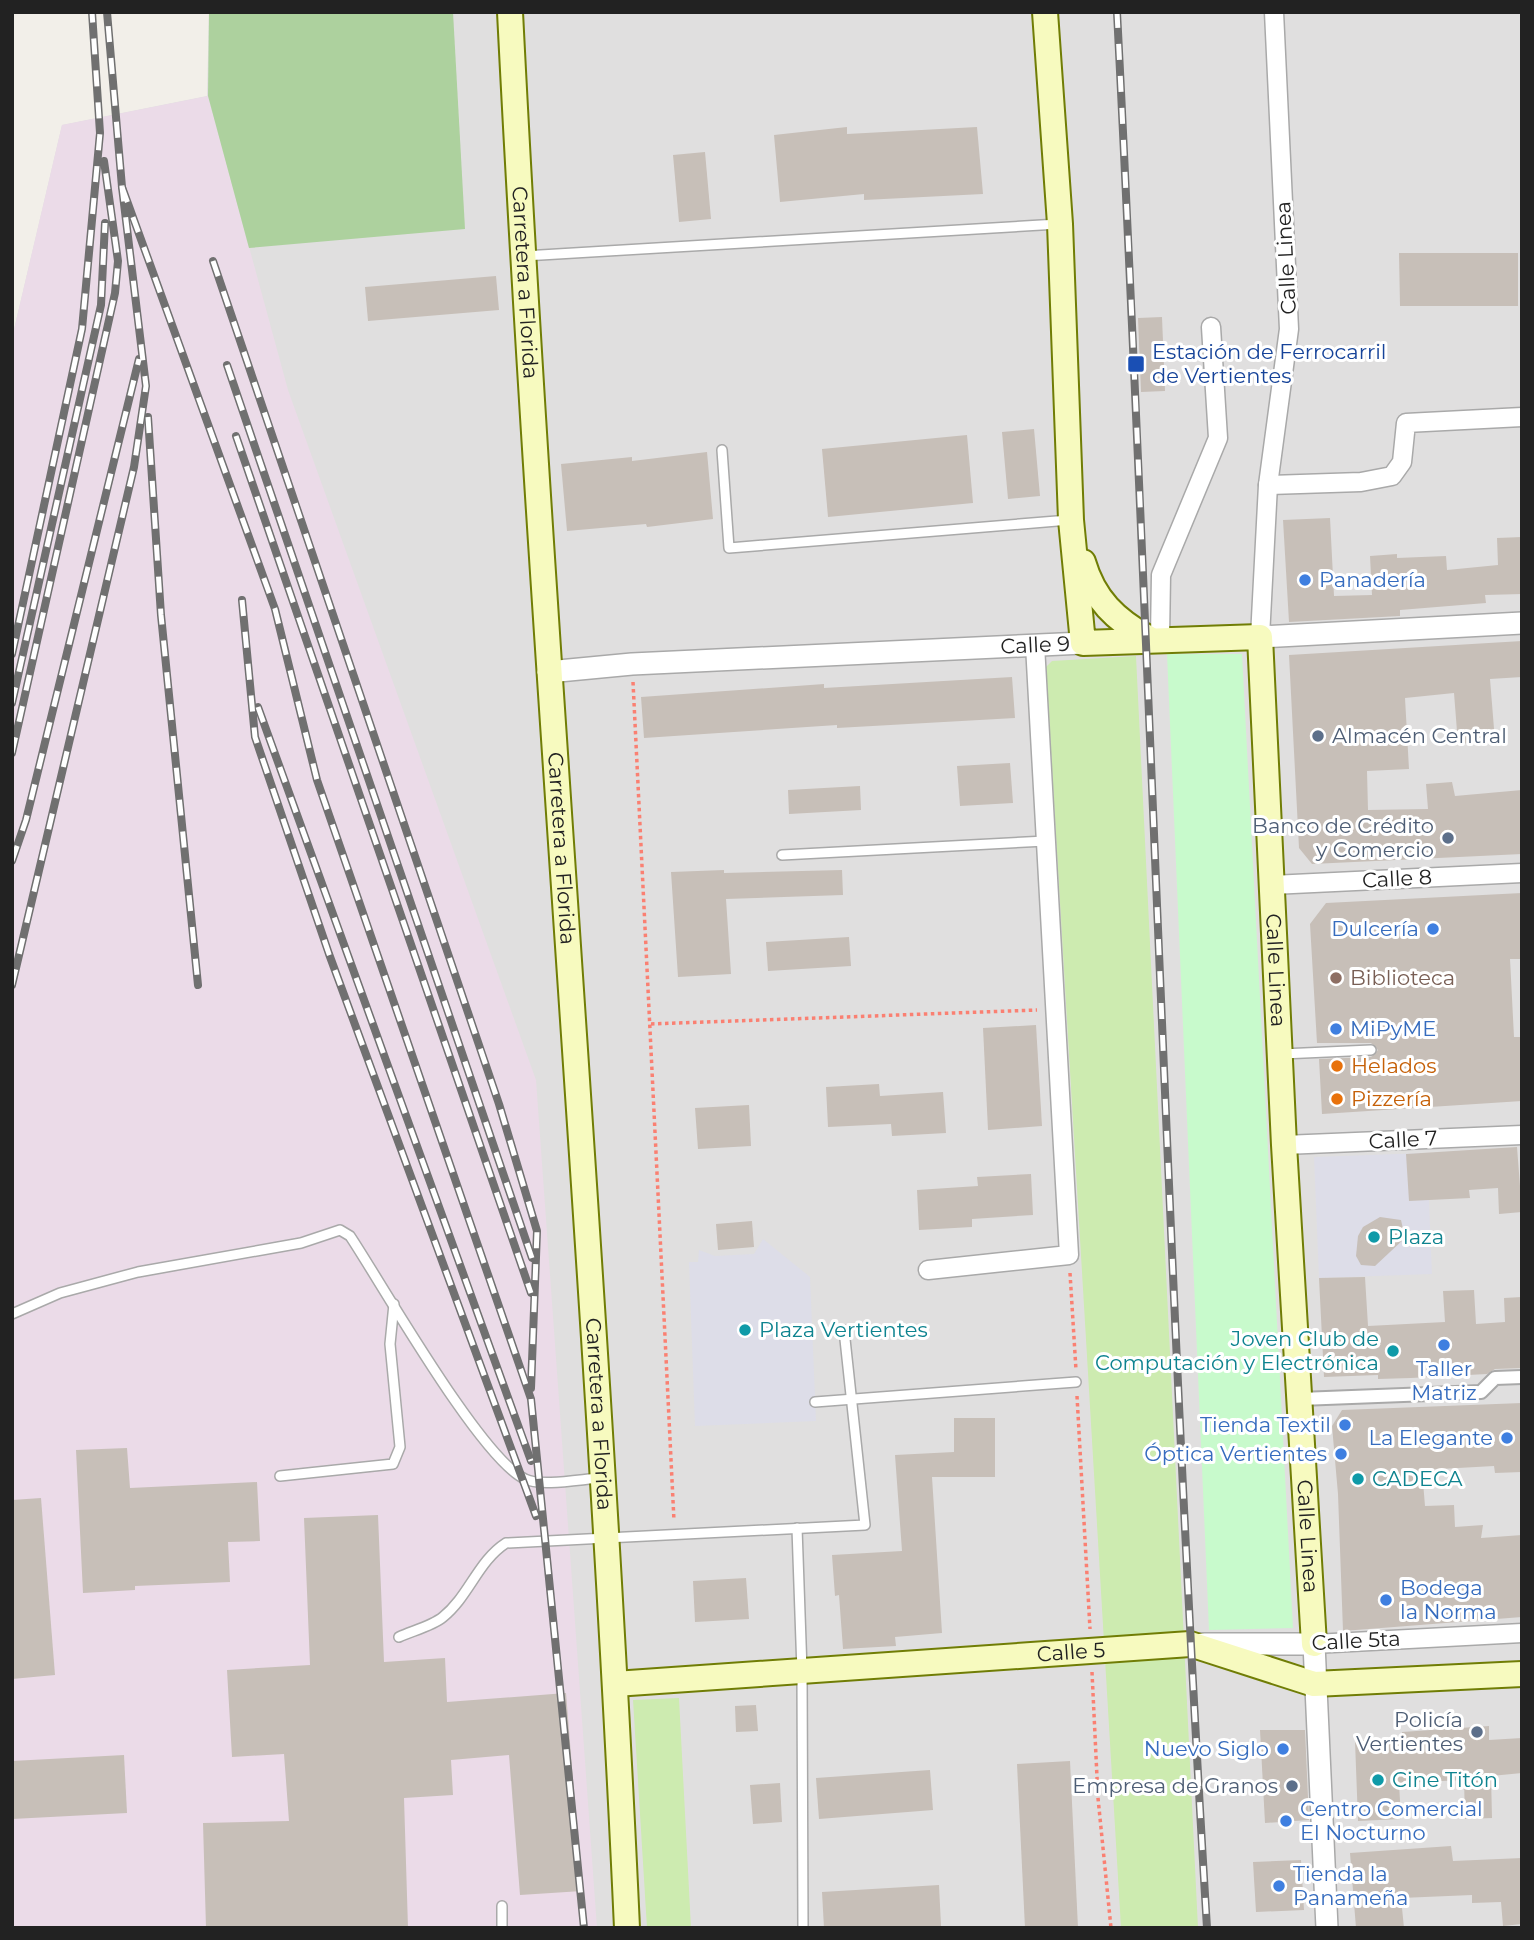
<svg xmlns="http://www.w3.org/2000/svg" width="1534" height="1940" font-family="Montserrat,sans-serif">
<rect width="100%" height="100%" fill="#f2efe9"/>
<path fill="#e0dfdf" d="M209,12H1522V1928H12V338L62,125L207,96Z"/>
<path fill="#ebdbe8" d="M208,96L288,390L536,1080L597,1928H12V338L62,125Z"/>
<g fill="#cdebb0">
<path d="M1136,656L1198,1928H1121L1046,667L1052,661Z"/>
<path d="M679,1698L691,1928H647L633,1700Z"/>
</g>
<path fill="#add19e" d="M209,12H453L465,229L249,248L208,96Z"/>
<path fill="#c8facc" d="M1167,654H1242L1293,1628L1209,1630Z"/>
<g fill="#dddde8">
<path d="M1427,1153L1432,1274L1319,1278L1314,1157Z"/>
<path d="M763,1239L810,1277L816,1421L695,1426L689,1262H698L699,1250L715,1256L754,1254Z"/>
</g>
<g fill="#c7bfb8">
<path d="M847,127V134L977,127L983,194L864,200V194L780,202L774,135Z"/>
<path d="M705,152L711,219L679,222L673,155Z"/>
<path d="M1399,253H1518V306H1400Z"/>
<path d="M496,276L499,310L368,321L365,287Z"/>
<path d="M1162,317L1165,391L1141,392L1138,318Z"/>
<path d="M1034,429L1040,496L1008,499L1002,432Z"/>
<path d="M967,435L973,503L828,517L822,449Z"/>
<path d="M707,452L713,519L647,527L646,524L567,531L561,464L632,457V461Z"/>
<path d="M1330,518L1334,596L1372,595L1370,556L1397,554V558L1446,556L1447,570L1498,565L1497,538L1522,537V594L1485,595L1486,603L1400,610V616L1289,622L1283,520Z"/>
<path d="M1522,641V677L1490,679L1495,741L1458,744L1454,693L1405,698L1409,769L1367,771L1368,810L1428,809L1426,784L1452,782L1455,796L1522,790V854L1312,864L1299,848L1289,655Z"/>
<path d="M1012,677L1015,718L837,728V725L644,738L641,697L824,684V688Z"/>
<path d="M1010,763L1013,803L960,806L957,766Z"/>
<path d="M860,786L861,810L789,814L788,790Z"/>
<path d="M724,870V873L842,870L843,895L726,899L731,974L678,977L671,872Z"/>
<path d="M1522,893V959H1510L1514,1037H1522V1101L1322,1114L1319,1059L1371,1057L1378,1050L1371,1043H1317L1310,924L1326,903Z"/>
<path d="M849,937L851,966L768,971L766,942Z"/>
<path d="M1036,1025L1042,1126L988,1130L983,1028Z"/>
<path d="M879,1084L880,1096L943,1092L946,1133L892,1136L891,1124L828,1127L826,1087Z"/>
<path d="M749,1105L751,1146L698,1149L695,1108Z"/>
<path d="M1517,1147L1522,1212L1499,1214L1498,1188L1469,1190L1470,1198L1409,1201L1406,1154Z"/>
<path d="M1031,1174L1033,1215L972,1219V1227L919,1230L917,1190L978,1186L977,1177Z"/>
<path d="M1380,1217L1401,1220L1405,1238L1375,1266L1361,1265L1356,1256L1358,1236L1363,1227Z"/>
<path d="M752,1221L754,1247L718,1250L716,1224Z"/>
<path d="M1365,1277L1368,1326L1445,1322L1443,1291L1474,1290L1476,1324L1505,1322L1504,1298L1522,1297V1368L1495,1369L1487,1374L1411,1378L1378,1379V1375L1324,1377L1319,1278Z"/>
<path d="M1522,1403V1472L1495,1473L1494,1466L1422,1470L1425,1506L1454,1505L1455,1527L1483,1525L1481,1538L1522,1535V1617L1343,1631L1338,1494L1332,1426L1342,1410Z"/>
<path d="M954,1418H995V1477H932L942,1633L895,1637L896,1646L843,1649L839,1595L835,1596L832,1555L902,1551L895,1455L954,1452Z"/>
<path d="M127,1448L130,1488L257,1482L260,1541L228,1542L230,1582L135,1586V1590L83,1593L76,1450Z"/>
<path d="M41,1498L55,1675L12,1679V1500Z"/>
<path d="M378,1515L384,1662L445,1658L447,1702L566,1693L582,1891L520,1895L509,1755L451,1760L453,1795L404,1798L408,1928H206L203,1823L289,1821L284,1754L232,1757L227,1670L310,1665L304,1518Z"/>
<path d="M746,1578L749,1619L695,1622L693,1581Z"/>
<path d="M756,1705L758,1731L736,1732L735,1706Z"/>
<path d="M1489,1726V1740L1522,1738V1773L1491,1776L1492,1818L1465,1819L1464,1780L1399,1783L1401,1819L1358,1821L1355,1741L1402,1739V1732Z"/>
<path d="M1260,1730H1305L1309,1820L1265,1823Z"/>
<path d="M124,1755L127,1813L12,1819V1761Z"/>
<path d="M1070,1761L1078,1928H1025L1017,1764Z"/>
<path d="M930,1770L933,1810L819,1819L816,1778Z"/>
<path d="M780,1783L782,1822L753,1824L750,1785Z"/>
<path d="M1451,1846L1453,1861L1522,1858V1924L1503,1926L1501,1902L1472,1903V1895L1401,1898L1404,1928H1356L1350,1853Z"/>
<path d="M1301,1860L1304,1910L1256,1912L1253,1862Z"/>
<path d="M939,1885L941,1926L824,1928L822,1892Z"/>
</g>
<g fill="none" stroke-linecap="round" stroke-linejoin="round">
<g stroke="#a9a9a9" stroke-width="12">
<g id="service">
<path d="M524,256L1058,224"/>
<path d="M722,450L729,548L1069,520"/>
<path d="M782,855L1046,841"/>
<path d="M1282,1054L1371,1050"/>
<path d="M12,1314L60,1293L138,1272L301,1243L340,1230L350,1236C382,1284 481,1459 525,1479C541,1487 582,1479 600,1478"/>
<path d="M815,1402L1076,1382"/>
<path d="M280,1476L393,1464L400,1447L390,1344L394,1304"/>
<path d="M797,1528L802,1671L803,1928"/>
<path d="M399,1637C412,1631 432,1626 443,1617C469,1596 478,1561 506,1543L865,1525L844,1330"/>
<path d="M502,1906V1928"/>
</g>
</g>
<g stroke="#a9a9a9" stroke-width="16">
<path id="pedestrian" d="M1300,1399L1481,1392L1495,1378L1522,1377"/>
</g>
<g stroke="#a9a9a9" stroke-width="21">
<g id="minor">
<path d="M1268,485L1361,482L1392,476L1402,462L1406,423L1522,417"/>
<path d="M1260,637L1268,485L1289,329L1274,12"/>
<path d="M1160,638L1161,575L1218,438L1211,327"/>
<path d="M1272,885L1522,873"/>
<path d="M1284,1145L1522,1135"/>
<path d="M928,1270L1069,1255L1035,645"/>
<path d="M1314,1644L1522,1633"/>
</g>
</g>
<g stroke="#a9a9a9" stroke-width="24">
<g id="tertiary">
<path d="M1260,637L1522,623"/>
<path id="s1" d="M548,672L632,664L1083,643"/>
<path d="M1202,1644H1314L1327,1928"/>
</g>
</g>
<g stroke="#707d05" stroke-width="28">
<g id="secondary">
<path id="s2" d="M510,12C542,651 598,1289 627,1928"/>
<path id="s3" d="M1045,12L1060,224L1071,520L1083,643L1260,637L1284,1145L1314,1644"/>
<path d="M1083,562C1094,600 1116,620 1148,638"/>
<path id="s4" d="M615,1684L1190,1644L1314,1684L1522,1674"/>
</g>
</g>
<g stroke="#fa8072" stroke-width="3.5" stroke-dasharray="3.5 3.5" stroke-linecap="butt">
<path d="M633,682L674,1521"/>
<path d="M651,1024L1037,1010"/>
<path d="M1070,1273L1076,1370"/>
<path d="M1077,1396L1090,1629"/>
<path d="M1092,1672L1098,1798L1111,1928"/>
</g>
<use href="#service" stroke="#fff" stroke-width="9"/>
<use href="#pedestrian" stroke="#fff" stroke-width="12"/>
<use href="#minor" stroke="#fff" stroke-width="18"/>
<use href="#tertiary" stroke="#fff" stroke-width="21"/>
<use href="#secondary" stroke="#f7fabf" stroke-width="24"/>
<g stroke="#707070" stroke-width="8">
<g id="rail">
<path d="M1117,12C1150,651 1168,1290 1207,1928"/>
<path d="M122,187L275,609L317,780L531,1399L584,1928"/>
<path d="M213,261L499,1104L537,1231L531,1388"/>
<path d="M227,365L532,1258"/>
<path d="M148,417L161,615L198,985"/>
<path d="M236,436L531,1293"/>
<path d="M242,600L255,737L329,954L536,1516"/>
<path d="M12,654L82,329L100,133L92,12"/>
<path d="M12,703L101,305L105,223"/>
<path d="M258,707L531,1461"/>
<path d="M12,753L115,293L118,261L104,161"/>
<path d="M12,861L26,820L139,359"/>
<path d="M12,985L134,467L146,386L122,187L107,12"/>
</g>
</g>
<use href="#rail" stroke="#fff" stroke-width="5" stroke-dasharray="16" stroke-linecap="butt"/>
</g>
<rect fill="#1a4fb4" stroke="#fff" stroke-width="2.5" x="1127" y="355" width="18" height="18" rx="3.5"/>
<g fill="#3f7fe0" stroke="#fff" stroke-width="2.5">
<circle cx="1305" cy="580" r="7"/>
<circle cx="1433" cy="929" r="7"/>
<circle cx="1336" cy="1029" r="7"/>
<circle cx="1444" cy="1345" r="7"/>
<circle cx="1345" cy="1425" r="7"/>
<circle cx="1507" cy="1438" r="7"/>
<circle cx="1341" cy="1454" r="7"/>
<circle cx="1386" cy="1600" r="7"/>
<circle cx="1283" cy="1749" r="7"/>
<circle cx="1286" cy="1821" r="7"/>
<circle cx="1279" cy="1886" r="7"/>
</g>
<g fill="#5c6f8a" stroke="#fff" stroke-width="2.5">
<circle cx="1318" cy="736" r="7"/>
<circle cx="1448" cy="838" r="7"/>
<circle cx="1477" cy="1732" r="7"/>
<circle cx="1292" cy="1786" r="7"/>
</g>
<circle fill="#8d6e63" stroke="#fff" stroke-width="2.5" cx="1336" cy="978" r="7"/>
<g fill="#e8710a" stroke="#fff" stroke-width="2.5">
<circle cx="1337" cy="1066" r="7"/>
<circle cx="1337" cy="1099" r="7"/>
</g>
<g fill="#0f9aa8" stroke="#fff" stroke-width="2.5">
<circle cx="1374" cy="1237" r="7"/>
<circle cx="745" cy="1330" r="7"/>
<circle cx="1393" cy="1351" r="7"/>
<circle cx="1358" cy="1479" r="7"/>
<circle cx="1378" cy="1780" r="7"/>
</g>
<g text-anchor="middle" stroke-width="6" stroke-linejoin="round" paint-order="stroke">
<g font-size="21" fill="#222" stroke="#fff">
<text transform="translate(1286 258) rotate(-93)" y="7">Calle Linea</text>
<text dy="7" stroke="none"><textPath href="#s2" startOffset="271">Carretera a Florida</textPath></text>
<text dy="7" stroke="none"><textPath href="#s1" startOffset="488">Calle 9</textPath></text>
<text dy="7" stroke="none"><textPath href="#s2" startOffset="838">Carretera a Florida</textPath></text>
<text transform="translate(1397 879) rotate(-3)" y="7">Calle 8</text>
<text dy="7" stroke="none"><textPath href="#s3" startOffset="1143">Calle Linea</textPath></text>
<text transform="translate(1403 1140) rotate(-3)" y="7">Calle 7</text>
<text dy="7" stroke="none"><textPath href="#s2" startOffset="1405">Carretera a Florida</textPath></text>
<text dy="7" stroke="none"><textPath href="#s3" startOffset="1710">Calle Linea</textPath></text>
<text transform="translate(1356 1641) rotate(-3)" y="7">Calle 5ta</text>
<text dy="7" stroke="none"><textPath href="#s4" startOffset="457">Calle 5</textPath></text>
</g>
<g font-size="21" fill="#164399" stroke="#fff" text-anchor="start">
<text x="1152" y="359">Estación de Ferrocarril<tspan x="1152" dy="24">de Vertientes</tspan></text>
</g>
<g font-size="21" fill="#366cbe" stroke="#fff" text-anchor="start">
<text x="1319" y="587">Panadería</text>
<text x="1419" y="936" text-anchor="end">Dulcería</text>
<text x="1350" y="1036">MiPyME</text>
<text x="1444" y="1376" text-anchor="middle">Taller<tspan x="1444" dy="24">Matriz</tspan></text>
<text x="1331" y="1432" text-anchor="end">Tienda Textil</text>
<text x="1493" y="1445" text-anchor="end">La Elegante</text>
<text x="1327" y="1461" text-anchor="end">Óptica Vertientes</text>
<text x="1400" y="1595">Bodega<tspan x="1400" dy="24">la Norma</tspan></text>
<text x="1269" y="1756" text-anchor="end">Nuevo Siglo</text>
<text x="1300" y="1816">Centro Comercial<tspan x="1300" dy="24">El Nocturno</tspan></text>
<text x="1293" y="1881">Tienda la<tspan x="1293" dy="24">Panameña</tspan></text>
</g>
<g font-size="21" fill="#4e5e75" stroke="#fff" text-anchor="end">
<text x="1332" y="743" text-anchor="start">Almacén Central</text>
<text x="1434" y="833">Banco de Crédito<tspan x="1434" dy="24">y Comercio</tspan></text>
<text x="1463" y="1727">Policía<tspan x="1463" dy="24">Vertientes</tspan></text>
<text x="1278" y="1793">Empresa de Granos</text>
</g>
<g font-size="21" fill="#785e54" stroke="#fff" text-anchor="start">
<text x="1350" y="985">Biblioteca</text>
</g>
<g font-size="21" fill="#c56008" stroke="#fff" text-anchor="start">
<text x="1351" y="1073">Helados</text>
<text x="1351" y="1106">Pizzería</text>
</g>
<g font-size="21" fill="#0d838f" stroke="#fff" text-anchor="start">
<text x="1388" y="1244">Plaza</text>
<text x="759" y="1337">Plaza Vertientes</text>
<text x="1379" y="1346" text-anchor="end">Joven Club de<tspan x="1379" dy="24">Computación y Electrónica</tspan></text>
<text x="1372" y="1486">CADECA</text>
<text x="1392" y="1787">Cine Titón</text>
</g>
</g>
<rect width="1534" height="1940" fill="none" stroke="#222222" stroke-width="28"/>
</svg>
